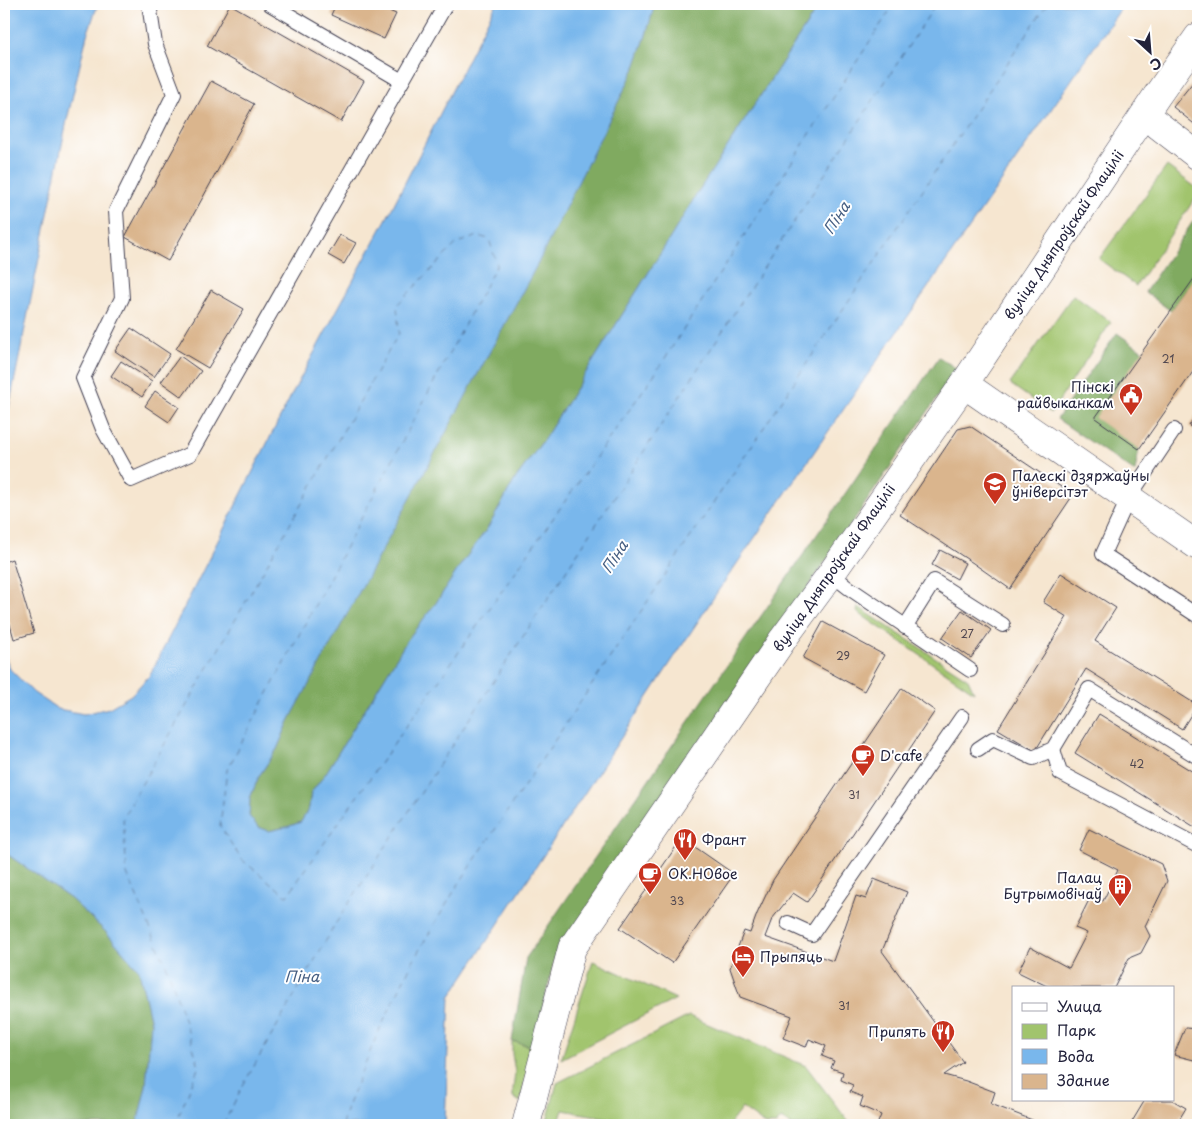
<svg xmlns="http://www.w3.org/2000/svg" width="1202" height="1129" font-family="'Playpen Sans',sans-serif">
<rect width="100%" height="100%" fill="#fff"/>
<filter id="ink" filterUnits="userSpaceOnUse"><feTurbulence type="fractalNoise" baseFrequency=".02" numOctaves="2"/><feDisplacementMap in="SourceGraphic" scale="10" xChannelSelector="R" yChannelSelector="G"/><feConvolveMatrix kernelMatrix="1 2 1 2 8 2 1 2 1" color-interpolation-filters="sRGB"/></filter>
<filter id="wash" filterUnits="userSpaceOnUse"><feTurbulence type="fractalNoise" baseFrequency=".0096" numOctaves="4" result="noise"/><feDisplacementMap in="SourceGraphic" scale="20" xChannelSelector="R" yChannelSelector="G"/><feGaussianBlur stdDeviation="1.12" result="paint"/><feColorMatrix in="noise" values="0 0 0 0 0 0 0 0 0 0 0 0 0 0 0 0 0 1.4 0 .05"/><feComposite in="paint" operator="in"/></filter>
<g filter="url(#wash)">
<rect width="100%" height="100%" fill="#f6e6d0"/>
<g fill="#a1c46d" stroke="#627354">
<path d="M1167,166L1198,189V194L1136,286L1099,259Z"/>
<path d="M1073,295L1111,322L1051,413L1010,384Z"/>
<path d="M858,607L968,679L974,692L857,612Z"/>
<path d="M593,961L676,999L561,1059Z"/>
<path d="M689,1016L806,1066L851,1125H791L781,1119L776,1125H765L742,1108L729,1125H647L563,1110L558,1125H546L557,1083Z"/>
<path d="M512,1041L533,1047L520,1102L513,1097V1089L515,1072L512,1054Z"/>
</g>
<g fill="#80aa60" stroke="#51664e">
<path d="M655,4H820L700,189L667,243L545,438L516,478L489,526L460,566L436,603L408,639L326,773L311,793L309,808L301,822L287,827L269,831L258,827L249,817L250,798L259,776L277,749L289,721L645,38Z"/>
<path d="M1198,214V273L1171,311L1145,292Z"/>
<path d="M1117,333L1143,351L1139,449L1135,472L1057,419Z"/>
<path d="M939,357L957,369L555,958L533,1047L512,1041L526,958Z"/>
<path d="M4,852L71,899L106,932L139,970L151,1023L146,1086L137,1125H4Z"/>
</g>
<g fill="#79b7ec" stroke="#4e6c94">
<path d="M4,4H98L87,35L67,120L4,432Z"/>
<path d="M496,4H655L645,38L634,70L537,265L289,721L277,749L259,776L250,798L249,816L258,827L269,831L287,827L301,822L309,808L311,793L326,773L408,639L436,603L460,566L489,526L516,478L545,438L667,243L700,189L820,4H1124L718,591L450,997L445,1125H137L146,1086L151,1023L139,970L106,932L71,899L4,852V654L10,669L34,693L58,709L84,714L109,708L131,695L150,675L294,390L389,214Z"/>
</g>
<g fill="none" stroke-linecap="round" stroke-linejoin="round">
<g stroke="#455e82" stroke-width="1" stroke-dasharray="6 5" stroke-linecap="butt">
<path d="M175,1125L199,1066L169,972L127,874L123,817L399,333L397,305L457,243L478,236L489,239L497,264L227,770L220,826L241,859L287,896L656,372L894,4"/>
<path d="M223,1125L242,1087L336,923L936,4"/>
<path d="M342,1125L347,1107L377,1035L414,959L456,888L1047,4"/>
</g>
</g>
<g id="blocks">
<g fill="#dab58d">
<path d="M230,4L364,81L341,122L207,46Z"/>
<path d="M336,4H373L396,14L384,39L331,15Z"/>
<path d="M1198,76V127L1173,107Z"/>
<path d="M211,81L254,104L168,261L125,237Z"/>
<path d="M340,235L356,243L344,264L328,255Z"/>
<path d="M1198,273V367L1197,366L1139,449L1095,418Z"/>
<path d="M211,290L244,309L208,368L176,349Z"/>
<path d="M131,328L170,354L154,377L115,351Z"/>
<path d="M180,356L201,371L182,397L161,382Z"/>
<path d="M121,361L152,381L142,397L111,376Z"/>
<path d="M155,391L179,407L169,422L145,406Z"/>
<path d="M1198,412V432L1189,426Z"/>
<path d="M970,426L1073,495L1010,589L973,563L900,515L958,429Z"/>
<path d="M940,550L965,563L957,579L932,565Z"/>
<path d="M12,559L34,633L14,639L4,603V562Z"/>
<path d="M1061,573L1116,608L1095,641L1197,705L1182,729L1086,669L1035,751L998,729L1067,617L1043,602Z"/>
<path d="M962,610L991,630L971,658L942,638Z"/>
<path d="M823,622L884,655L864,691L803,658Z"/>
<path d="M902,688L935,711L807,902L793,893L772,919L765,937L833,961L856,896L866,899L874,879L907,892L882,951L963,1062L944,1075L966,1081L995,1092L991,1104L1040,1123L1039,1125H877L881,1115L860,1106L863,1097L850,1092L853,1085L841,1080L843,1072L831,1068L834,1061L822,1056L826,1046L809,1039L806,1047L783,1038L792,1016L740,997L730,968L744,931L750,933L757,914L773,880Z"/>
<path d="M1099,714L1198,775V829L1075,753Z"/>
<path d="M1089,829L1161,864L1167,881L1145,926L1150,936L1141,953L1129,958L1114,988H1051L1018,972L1030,947L1069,968L1087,933L1075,928L1091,896L1103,901L1118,870L1079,850Z"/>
<path d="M682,838L734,874L672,963L620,928Z"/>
<path d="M1185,1028L1198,1029V1061L1174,1055Z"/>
<path d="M1145,1100H1172L1186,1108L1177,1123L1182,1125H1130Z"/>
</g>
</g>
</g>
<g filter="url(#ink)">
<use href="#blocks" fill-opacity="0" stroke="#423f51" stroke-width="1"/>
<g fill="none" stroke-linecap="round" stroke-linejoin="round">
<g stroke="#423f51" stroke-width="16">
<g id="lane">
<path d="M149,4L155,44L174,94L116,211L122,298L83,378L103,429L131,480L190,454L446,4"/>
<path d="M270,4L402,81"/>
<path d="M1174,430L1129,497L1103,554L1198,616"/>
<path d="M831,574L849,588L970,670"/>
<path d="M905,627L934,581L1003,625"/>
<path d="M978,749L993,739L1033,758L1053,749L1089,689L1198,757"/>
<path d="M1053,749L1060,773L1198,846"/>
<path d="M788,923L812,934L962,717"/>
</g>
</g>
<g stroke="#423f51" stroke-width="29">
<g id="street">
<path d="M1145,115L1198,156"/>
<path d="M964,384L1198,546"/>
</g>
</g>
<g stroke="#423f51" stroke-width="29">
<path id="secondary" d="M526,1125L572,948L783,639L831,574L964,384L1156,97L1198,37"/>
</g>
<use href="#lane" stroke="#fff" stroke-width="14"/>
<use href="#street" stroke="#fff" stroke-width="28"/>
<use href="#secondary" stroke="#fff" stroke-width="28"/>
</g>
</g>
<defs>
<g id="civic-pin" transform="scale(1.25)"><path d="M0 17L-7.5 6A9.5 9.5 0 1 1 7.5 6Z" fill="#c8321e" stroke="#fff"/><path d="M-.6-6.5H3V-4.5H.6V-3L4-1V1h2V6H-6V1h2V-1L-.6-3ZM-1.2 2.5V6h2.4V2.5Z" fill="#fff"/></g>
<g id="university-pin" transform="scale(1.25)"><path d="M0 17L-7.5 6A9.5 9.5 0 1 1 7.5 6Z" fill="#c8321e" stroke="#fff"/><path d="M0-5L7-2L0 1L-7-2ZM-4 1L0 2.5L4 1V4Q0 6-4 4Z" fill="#fff"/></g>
<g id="cafe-pin" transform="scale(1.25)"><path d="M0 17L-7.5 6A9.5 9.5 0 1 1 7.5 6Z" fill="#c8321e" stroke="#fff"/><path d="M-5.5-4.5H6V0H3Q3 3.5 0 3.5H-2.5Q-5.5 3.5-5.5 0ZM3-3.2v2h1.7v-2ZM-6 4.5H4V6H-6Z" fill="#fff"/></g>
<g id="restaurant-pin" transform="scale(1.25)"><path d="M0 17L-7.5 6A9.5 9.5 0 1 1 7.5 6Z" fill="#c8321e" stroke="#fff"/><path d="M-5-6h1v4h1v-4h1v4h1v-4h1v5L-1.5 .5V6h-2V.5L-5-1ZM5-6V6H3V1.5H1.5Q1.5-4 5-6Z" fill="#fff"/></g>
<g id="building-pin" transform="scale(1.25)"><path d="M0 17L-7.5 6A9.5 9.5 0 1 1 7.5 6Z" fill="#c8321e" stroke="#fff"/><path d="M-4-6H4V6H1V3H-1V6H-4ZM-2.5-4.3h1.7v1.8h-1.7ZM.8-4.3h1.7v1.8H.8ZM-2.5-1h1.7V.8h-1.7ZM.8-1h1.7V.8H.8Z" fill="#fff"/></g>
<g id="hotel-pin" transform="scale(1.25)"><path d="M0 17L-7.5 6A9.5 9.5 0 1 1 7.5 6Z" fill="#c8321e" stroke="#fff"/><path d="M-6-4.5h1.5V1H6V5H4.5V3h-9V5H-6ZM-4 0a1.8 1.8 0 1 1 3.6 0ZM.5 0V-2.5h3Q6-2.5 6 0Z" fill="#fff"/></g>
</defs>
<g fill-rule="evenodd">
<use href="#civic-pin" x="1131" y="395"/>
<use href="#university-pin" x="995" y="484"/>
<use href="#cafe-pin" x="863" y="756"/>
<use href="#restaurant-pin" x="685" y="840"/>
<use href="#cafe-pin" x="650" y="874"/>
<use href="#building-pin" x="1120" y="886"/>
<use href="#hotel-pin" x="743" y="957"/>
<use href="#restaurant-pin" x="943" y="1032"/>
</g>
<g text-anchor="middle" stroke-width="4" stroke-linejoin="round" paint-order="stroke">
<g font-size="11" fill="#504750">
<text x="1168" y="363">21</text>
<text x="967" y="638">27</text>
<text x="843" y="660">29</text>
<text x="1137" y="768">42</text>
<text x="854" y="799">31</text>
<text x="677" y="905">33</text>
<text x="844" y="1010">31</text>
</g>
<g font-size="14" fill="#22223b" stroke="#fff">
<text transform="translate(1064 235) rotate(-56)" y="5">вуліца Дняпроўскай Флаціліі</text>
<text transform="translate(834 568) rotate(-55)" y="5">вуліца Дняпроўскай Флаціліі</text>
</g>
<g font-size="14" fill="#22223b" stroke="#fff" text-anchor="start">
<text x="1114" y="392" text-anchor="end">Пінскі<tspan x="1114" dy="16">райвыканкам</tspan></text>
<text x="1012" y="481">Палескі дзяржаўны<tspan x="1012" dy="16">ўніверсітэт</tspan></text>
<text x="880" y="761">D'cafe</text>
<text x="702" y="845">Франт</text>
<text x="668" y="879">ОК.НОвое</text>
<text x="1102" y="883" text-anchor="end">Палац<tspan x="1102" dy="16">Бутрымовічаў</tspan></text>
<text x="760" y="962">Прыпяць</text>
<text x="926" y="1037" text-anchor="end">Припять</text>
</g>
<g font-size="15" font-style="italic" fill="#455e82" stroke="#fff">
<text transform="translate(837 218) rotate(-57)" y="5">Піна</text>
<text transform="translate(615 557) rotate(-57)" y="5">Піна</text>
<text x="302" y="982">Піна</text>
</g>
</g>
<rect width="1202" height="1129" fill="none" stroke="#fff" stroke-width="20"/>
<rect x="1012" y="986" width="162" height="115" fill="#ffffff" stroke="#a7a7b1"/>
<rect x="1022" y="1003" width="25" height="8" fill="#ffffff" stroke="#a7a7b1"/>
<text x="1057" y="1012" font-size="15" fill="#22223b">Улица</text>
<rect x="1022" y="1024" width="25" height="15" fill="#a1c46d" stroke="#a7a7b1"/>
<text x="1057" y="1036" font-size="15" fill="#22223b">Парк</text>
<rect x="1022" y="1049" width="25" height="15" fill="#79b7ec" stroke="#a7a7b1"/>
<text x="1057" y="1062" font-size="15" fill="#22223b">Вода</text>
<rect x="1022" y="1074" width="25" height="15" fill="#dab58d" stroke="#a7a7b1"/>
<text x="1057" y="1086" font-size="15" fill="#22223b">Здание</text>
<g transform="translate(1150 52) rotate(154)" stroke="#ffffff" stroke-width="4" paint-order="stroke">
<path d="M0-4L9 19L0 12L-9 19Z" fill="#22223b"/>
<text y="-8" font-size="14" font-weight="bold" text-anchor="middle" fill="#22223b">С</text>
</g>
</svg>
